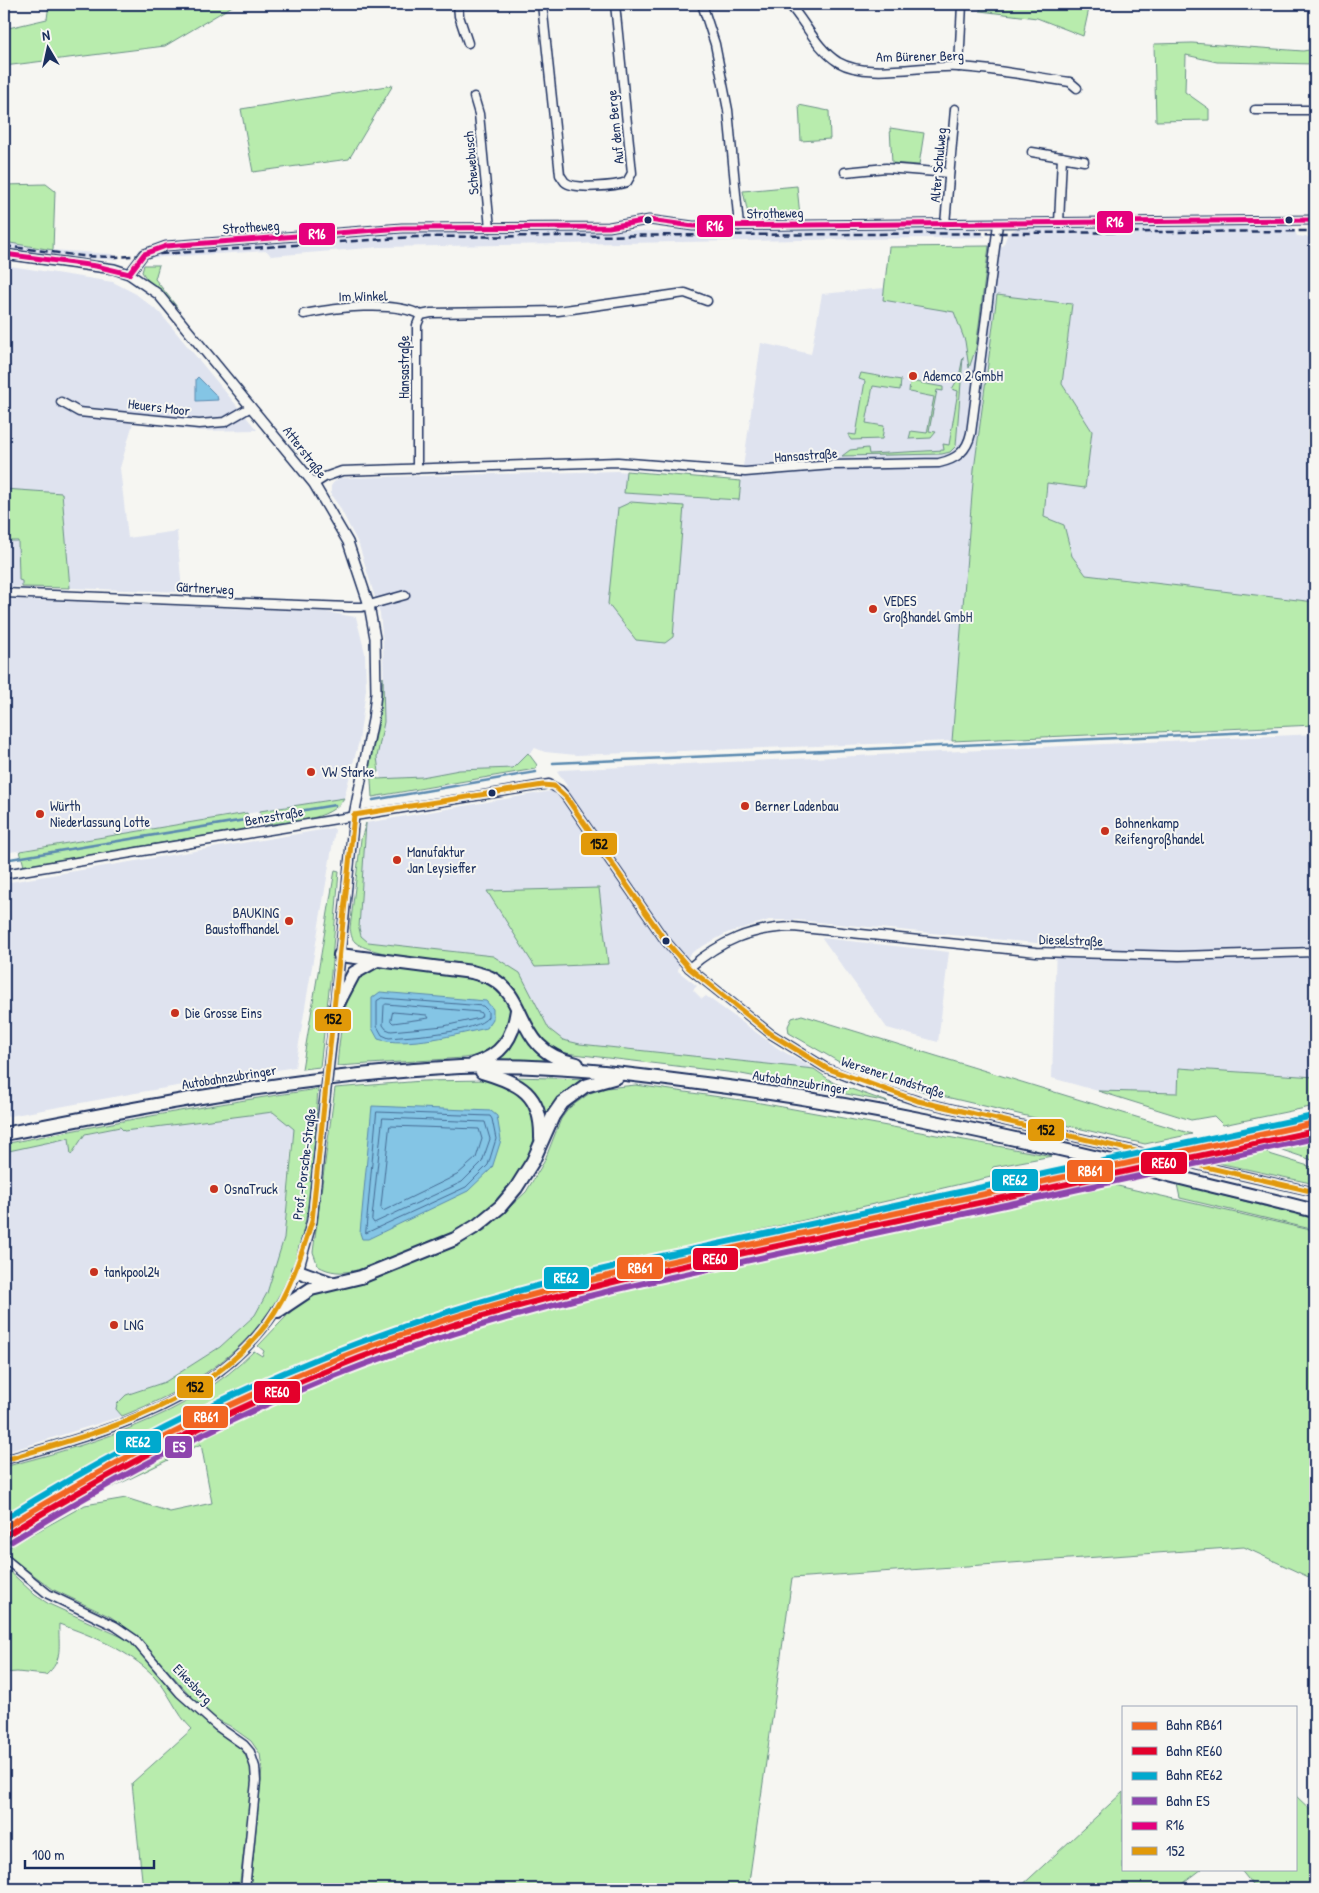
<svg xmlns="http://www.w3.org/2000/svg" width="1319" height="1893" font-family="'Patrick Hand',sans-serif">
<rect width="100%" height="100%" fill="#f6f6f2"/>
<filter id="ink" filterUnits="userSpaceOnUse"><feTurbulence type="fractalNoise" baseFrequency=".02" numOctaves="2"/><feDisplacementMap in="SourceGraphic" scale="10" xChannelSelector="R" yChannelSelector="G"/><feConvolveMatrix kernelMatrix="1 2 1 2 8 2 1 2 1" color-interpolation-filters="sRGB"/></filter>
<g filter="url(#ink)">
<g fill="#dfe3ef">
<path d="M1289,225L1293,227L1297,236L1315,238V602L1086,575L1072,556L1064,525L1044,517L1047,483L1085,487L1092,431L1062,384L1072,305L997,295L974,470L952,741L576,755L545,752L535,748L513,768L459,770L422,777L381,779L377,757L384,722L383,645L380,614L359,545L339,506L331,495V486L334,482L340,478L617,471L741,481L761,343L811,354L822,294L884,288L889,247L1003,246L1008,233L1020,227Z"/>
<path d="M974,228L986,237L380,247L271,256L267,251L146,258L162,250L403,233Z"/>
<path d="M4,242L53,250L112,254L114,260L82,258L4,248Z"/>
<path d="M4,265L113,282L136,294L160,313L257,430L203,431L133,423L120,468L128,538L177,531L182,592L70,588L62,494L4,489Z"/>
<path d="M4,541H18L19,577L22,581V587H4Z"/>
<path d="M4,599L326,612L356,617L365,653L366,690L359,741L344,798L4,853Z"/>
<path d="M1315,734V1077L1180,1068L1178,1093L1098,1091L1052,1078L1056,945L796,920H769L727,933L694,951L679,965L678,971L697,986L693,990L702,999L706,996L779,1049L814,1069L580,1044L562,1040L549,1029L538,1011L493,956L368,942L361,936L359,929L366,823L551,791L567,786L557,771L560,770Z"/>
<path d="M333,828L335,830L295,1067L141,1092L4,1117V883Z"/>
<path d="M822,938L949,952L938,1042L887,1028Z"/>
<path d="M300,1097L291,1149L284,1238L267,1293L255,1315L220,1347L165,1382L126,1395L116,1409L122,1416L4,1453V1152L120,1127Z"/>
</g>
<g fill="#b8ecad" stroke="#6a8e86">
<path d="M49,4H234V5L165,46L4,66V29L47,19Z"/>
<path d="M981,4H1090L1083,36L1037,18L980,11Z"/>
<path d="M1192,43L1303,51L1315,49V64L1217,62L1186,55L1185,92L1209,109V120L1156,121L1154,44Z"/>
<path d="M393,85L349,159L253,172L241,109Z"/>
<path d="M799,105L829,111L830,139L801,141Z"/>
<path d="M890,128L924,133L919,165L892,163Z"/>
<path d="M46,184L55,191L53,250L4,242V185Z"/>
<path d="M797,186L800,216L748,214L743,191Z"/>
<path d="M989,246L976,348L969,368L965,341L954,312L883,300L889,247Z"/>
<path d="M144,265H159L155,279L177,307L146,278L142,272Z"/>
<path d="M997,295L1072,304L1062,384L1092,431L1085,488L1047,483L1044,517L1064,525L1072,556L1086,575L1315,602V725L952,741L974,470Z"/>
<path d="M963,357L956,446L950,452L942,454L842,456L850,450L868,448L869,454L944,450L943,444L949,445L958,391L952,389L959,377Z"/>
<path d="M861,373L901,380L900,390L873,386L866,423L884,426L882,439L851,440L849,437V434L856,435L865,381L859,379Z"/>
<path d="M910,381L943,387V391L937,390L929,431L936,432L931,438L909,439L911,431L927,433L934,397L909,392Z"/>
<path d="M626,471L741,481L739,500L624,493Z"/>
<path d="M4,489L62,493L70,588L22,587V581L19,580V577L18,541H4Z"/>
<path d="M631,502L684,506L673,637L665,643L636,640L608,604L618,508Z"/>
<path d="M383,677L384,722L377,757L379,772L376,773L377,779L422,777L459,770L513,768L528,753L537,765L535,769L372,797L370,764L379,721Z"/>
<path d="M344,798C330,822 289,821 262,825L260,811Z"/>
<path d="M247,813L250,828L24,866L20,851Z"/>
<path d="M366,823L359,928L361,936L368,942L493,956L520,973L549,1029L563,1040L580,1044L814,1069L834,1083L888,1102L736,1073L565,1053C558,1049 547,1046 541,1040C523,1019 522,985 493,972C487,970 478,969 471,968C451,965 366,954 355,942C351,938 351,933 350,928L361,839Z"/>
<path d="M335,870L339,871L331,973L320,1067L302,1069Z"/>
<path d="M599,888L608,964L535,967L487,891Z"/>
<path d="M382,967C408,970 467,972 488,983C496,988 505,997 508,1006C512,1015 511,1023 506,1031C494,1052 487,1054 464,1058L337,1066C339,1043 344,982 366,971C371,968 377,968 382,967Z"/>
<path d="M802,1015L1192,1134L1145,1144L925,1092L846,1066L789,1033L788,1026L792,1018Z"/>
<path d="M520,1026L535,1052L547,1062L493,1061Z"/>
<path d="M1179,1068L1315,1077V1106L1223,1125L1214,1116L1191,1120L1098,1091L1178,1093Z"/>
<path d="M515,1077L589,1079C570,1088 558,1098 546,1115C538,1095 534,1088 515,1077Z"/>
<path d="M489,1080C497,1082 511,1084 517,1090C563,1128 511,1193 476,1219C451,1238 419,1248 390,1258C366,1267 342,1280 318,1266L313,1252L335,1088L422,1081Z"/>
<path d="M636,1085L755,1102L1052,1156L993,1167L991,1177L557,1277L483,1297L410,1321L242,1388L192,1411L4,1514V1467C91,1444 189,1417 254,1351L262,1356L264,1351L258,1346L301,1301L312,1295L364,1283L457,1245L485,1230L526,1192L544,1162L561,1119L569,1108L590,1093L606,1088Z"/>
<path d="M318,1089C314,1143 314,1202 297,1254C269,1340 202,1384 122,1416L116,1409L117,1404L126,1395L165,1382L220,1347L255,1315L267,1293L284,1238L294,1129L273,1112L124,1131L120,1127L85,1134L71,1155L69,1138L4,1152V1144C108,1123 213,1104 318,1089Z"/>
<path d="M1315,1133V1161L1264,1144Z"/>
<path d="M1250,1148L1315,1168V1184L1200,1159Z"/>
<path d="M1087,1179L1315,1231V1580L1244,1547L792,1578L748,1889H250L262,1769L260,1754L251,1741L230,1726L208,1715L136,1635L111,1617L54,1590L4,1553V1550L85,1505L126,1498L170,1512L212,1503L201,1444L82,1502L4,1545V1534L147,1451L210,1419L357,1355L509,1305Z"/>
<path d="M1177,1184L1315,1219V1230L1180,1198Z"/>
<path d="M4,1566L35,1595L49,1604L133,1642L205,1718L243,1751L250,1765L252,1784L239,1889H143L132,1783L192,1729C176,1714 169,1691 154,1676C128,1650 93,1636 59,1624C58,1645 64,1660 46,1675L17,1672L4,1673Z"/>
<path d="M1123,1792V1869H1202L1176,1889H1018Z"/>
<path d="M1295,1795L1315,1814V1889H1256L1240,1869H1295Z"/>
</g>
<g fill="#84c5e5" stroke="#5a89af">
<path d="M198,377L217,396L218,400L196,401V379Z"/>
<path d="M380,992L486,1001L493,1009V1019L487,1028C459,1034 405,1048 378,1039L372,1028V998Z"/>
<path d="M372,1106L491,1111L497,1116L501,1140L492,1168L468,1191L368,1239H362L360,1233Z"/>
</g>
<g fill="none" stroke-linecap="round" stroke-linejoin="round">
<g stroke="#456b94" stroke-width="1">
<path d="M382,998L483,1006L488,1011V1017C477,1033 410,1036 389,1038L382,1035L377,1026V1001Z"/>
<path d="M386,1004L480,1012L482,1015L480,1018L444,1026L391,1031L386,1029L383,1025L384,1006Z"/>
<path d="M393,1012L427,1015L429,1018L393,1023L391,1021Z"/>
<path d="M377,1112L490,1116L492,1119L496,1139L488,1165L466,1187L366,1233Z"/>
<path d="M383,1118L485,1122L490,1139L482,1162L462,1182L374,1223L372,1220Z"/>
<path d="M390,1126L479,1129L482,1139L476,1158L457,1175L383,1211L381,1208Z"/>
</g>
<g stroke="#5a89af" stroke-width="2.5">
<path d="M553,763L1277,731"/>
<path d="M373,800L536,772"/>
<path d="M4,860L335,805"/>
</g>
<g stroke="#1b2f5e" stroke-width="11">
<g id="minor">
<path d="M458,4L459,16L468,43"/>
<path d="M542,4L560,175C561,176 564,181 565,182C574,190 616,186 627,182L632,173L615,4"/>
<path d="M702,4L715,44L728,110L739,226"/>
<path d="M789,4C806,23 816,48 838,62C869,80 925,64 960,67C996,69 1034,77 1070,82L1077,88"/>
<path d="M959,67L962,4"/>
<path d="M474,97L479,114L490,228"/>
<path d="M1255,110H1315"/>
<path d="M1032,152L1084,161"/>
<path d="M845,172L886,168L949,173"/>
<path d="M1059,223L1062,157"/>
<path d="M945,224L955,109"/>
<path d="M129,274L144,254L166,246L402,228L609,227L649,220L693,226L1315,220"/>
<path d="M304,314C334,308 393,300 421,315"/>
<path d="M421,315L431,313L558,311L685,293L707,301"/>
<path d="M61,402L79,412L199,424L225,422L251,407"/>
<path d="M417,469V325L421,315"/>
<path d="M314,484L325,477L342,471L618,462L745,472L833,465L939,463C957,459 967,451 971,433L998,224"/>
<path d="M4,593L349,607H362L405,595"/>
<path d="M4,874L549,784L560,790L566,797L664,939L689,968L771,1034L826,1068L869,1085L918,1101L1315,1192"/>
<path d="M689,968C721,941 750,928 793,927L1036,952L1179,956L1315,952"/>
<path d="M4,1460C125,1426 241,1396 298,1271"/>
<path d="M4,1558L48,1594L115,1626L134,1639L180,1693L217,1726L244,1745L250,1752L255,1767L256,1781L245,1889"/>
</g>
</g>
<g stroke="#1b2f5e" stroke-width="12">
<g id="tertiary">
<path d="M4,254L114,269L129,274L158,294L314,484L348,542L369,605L375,638L376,693L373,720L354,815L332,1037"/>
<path d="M298,1271L312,1221L323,1115"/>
</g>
</g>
<g stroke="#1b2f5e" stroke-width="16">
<g id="trunk">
<path d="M340,955L472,972C478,974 485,975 491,978C531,999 513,1051 577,1064"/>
<path d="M334,1011L354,973L377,960"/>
<path d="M474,1064C502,1055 513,1038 517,1010"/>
<path d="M482,1072C520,1083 542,1094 541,1138"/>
<path d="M4,1134C155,1104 305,1075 460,1067C544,1063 630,1074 713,1085C862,1104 1008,1136 1153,1171C1207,1185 1261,1197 1315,1211"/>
<path d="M298,1271L331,1283"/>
<path d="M278,1311L311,1289L361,1277L455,1239L478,1225L500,1207L516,1188L533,1161L553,1116L562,1103L585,1086L617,1077"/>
</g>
</g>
<use href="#minor" stroke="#f6f6f2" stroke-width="8"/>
<use href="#tertiary" stroke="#f6f6f2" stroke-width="9"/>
<use href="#trunk" stroke="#f6f6f2" stroke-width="12"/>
<path stroke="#1b2f5e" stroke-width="2.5" stroke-dasharray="8 4" stroke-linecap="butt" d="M4,246L82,256L116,257L415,237L1315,231"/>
<g stroke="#1b2f5e" stroke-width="12" stroke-linecap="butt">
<path id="tertiary-bridge" d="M323,1115L332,1037"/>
</g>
<use href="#tertiary-bridge" stroke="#f6f6f2" stroke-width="9"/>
<g stroke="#f6f6f2" stroke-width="9">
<g id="bus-1">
<path d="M4,254L96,266L129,274"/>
<path d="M129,274L144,254L166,246L402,228L609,227L649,220L693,226L1315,220"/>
</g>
</g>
<g stroke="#f6f6f2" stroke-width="9">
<g id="bus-2">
<path d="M354,815L543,785L554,786L566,797L664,939L689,968L771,1034L826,1068L918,1101L1315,1192"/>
<path d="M4,1460C98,1433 207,1405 268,1322C290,1291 301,1256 312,1221L354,815"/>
</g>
</g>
<use href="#bus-1" stroke="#e5007d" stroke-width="5"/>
<use href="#bus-2" stroke="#e19909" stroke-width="5"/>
<g stroke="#f6f6f2" stroke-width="10">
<path id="rail-1" d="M4,1528C128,1452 257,1386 395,1337C478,1307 564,1286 650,1266L1315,1123"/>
</g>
<g stroke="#f6f6f2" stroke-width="10">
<path id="rail-2" d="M8,1534C132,1458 260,1393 397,1344C480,1314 566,1293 651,1273L1315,1131"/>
</g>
<g stroke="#f6f6f2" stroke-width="10">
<path id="rail-3" d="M4,1519C127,1443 256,1378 394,1330C477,1300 562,1278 648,1259L1313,1116"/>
</g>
<g stroke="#f6f6f2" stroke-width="10">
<path id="rail-4" d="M12,1541C136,1465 264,1398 402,1351C484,1322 568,1300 653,1281L1315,1138"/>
</g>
<use href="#rail-1" stroke="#f26522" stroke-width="6"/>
<use href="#rail-2" stroke="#e4002b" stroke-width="6"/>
<use href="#rail-3" stroke="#00a9ce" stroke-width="6"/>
<use href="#rail-4" stroke="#8e44ad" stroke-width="6"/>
</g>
</g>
<g fill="#1b2f5e" stroke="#f6f6f2" stroke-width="2">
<circle cx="648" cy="220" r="4.5"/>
<circle cx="1289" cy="220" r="4.5"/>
<circle cx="492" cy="793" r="4.5"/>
<circle cx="666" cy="941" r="4.5"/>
</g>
<g fill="#c8321e" stroke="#f6f6f2" stroke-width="2">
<circle cx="913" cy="376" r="5"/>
<circle cx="873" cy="609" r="5"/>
<circle cx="311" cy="772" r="5"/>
<circle cx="745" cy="806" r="5"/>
<circle cx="40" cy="814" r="5"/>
<circle cx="1105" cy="831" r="5"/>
<circle cx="397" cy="860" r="5"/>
<circle cx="289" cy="921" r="5"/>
<circle cx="175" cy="1013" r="5"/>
<circle cx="214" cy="1189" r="5"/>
<circle cx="94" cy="1272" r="5"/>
<circle cx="114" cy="1325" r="5"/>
</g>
<g text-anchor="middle" stroke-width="4" stroke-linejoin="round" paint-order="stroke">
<g font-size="14" fill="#1b2f5e" stroke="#f6f6f2">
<text transform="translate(920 56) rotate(-1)" y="5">Am Bürener Berg</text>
<text transform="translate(615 127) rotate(-96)" y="5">Auf dem Berge</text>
<text transform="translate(471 163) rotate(-95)" y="5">Schewebusch</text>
<text transform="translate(938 165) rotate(-85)" y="5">Alter Schulweg</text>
<text transform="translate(775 213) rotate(-1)" y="5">Strotheweg</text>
<text transform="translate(251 227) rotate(-4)" y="5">Strotheweg</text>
<text transform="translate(363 296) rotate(-1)" y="5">Im Winkel</text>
<text transform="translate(404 367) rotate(-90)" y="5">Hansastraße</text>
<text transform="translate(159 407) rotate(7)" y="5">Heuers Moor</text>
<text transform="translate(305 452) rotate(52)" y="5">Atterstraße</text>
<text transform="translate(806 455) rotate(-4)" y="5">Hansastraße</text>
<text transform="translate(205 588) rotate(3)" y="5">Gärtnerweg</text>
<text transform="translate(274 816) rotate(-10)" y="5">Benzstraße</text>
<text transform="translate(1071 940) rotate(2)" y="5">Dieselstraße</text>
<text transform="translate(229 1077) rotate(-9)" y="5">Autobahnzubringer</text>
<text transform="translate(893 1077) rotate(18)" y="5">Wersener Landstraße</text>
<text transform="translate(800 1082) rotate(9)" y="5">Autobahnzubringer</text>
<text transform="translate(304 1164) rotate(-83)" y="5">Prof.-Porsche-Straße</text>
<text transform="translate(193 1684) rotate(46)" y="5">Eikesberg</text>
</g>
<g font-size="14" fill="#1b2f5e" stroke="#f6f6f2" text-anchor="start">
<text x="923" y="381">Ademco 2 GmbH</text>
<text x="883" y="606">VEDES<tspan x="883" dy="16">Großhandel GmbH</tspan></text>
<text x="321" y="777">VW Starke</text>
<text x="50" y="811">Würth<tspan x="50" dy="16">Niederlassung Lotte</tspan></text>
<text x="755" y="811">Berner Ladenbau</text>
<text x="1115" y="828">Bohnenkamp<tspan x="1115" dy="16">Reifengroßhandel</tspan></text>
<text x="407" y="857">Manufaktur<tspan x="407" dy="16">Jan Leysieffer</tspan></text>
<text x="279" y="918" text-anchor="end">BAUKING<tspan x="279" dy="16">Baustoffhandel</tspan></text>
<text x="185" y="1018">Die Grosse Eins</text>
<text x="224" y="1194">OsnaTruck</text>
<text x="104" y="1277">tankpool24</text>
<text x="124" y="1330">LNG</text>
</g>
</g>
<g stroke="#f6f6f2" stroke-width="2">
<rect x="1096" y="210" width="38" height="24" rx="5" fill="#e5007d"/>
<rect x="696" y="214" width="38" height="24" rx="5" fill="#e5007d"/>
<rect x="298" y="222" width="38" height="24" rx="5" fill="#e5007d"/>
<rect x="580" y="832" width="38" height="24" rx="5" fill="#e19909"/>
<rect x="314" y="1008" width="38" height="24" rx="5" fill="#e19909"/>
<rect x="1027" y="1118" width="38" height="24" rx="5" fill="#e19909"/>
<rect x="1140" y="1151" width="48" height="24" rx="5" fill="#e4002b"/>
<rect x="1066" y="1159" width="48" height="24" rx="5" fill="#f26522"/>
<rect x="991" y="1168" width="48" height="24" rx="5" fill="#00a9ce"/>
<rect x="692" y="1247" width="47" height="24" rx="5" fill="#e4002b"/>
<rect x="616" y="1256" width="48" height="24" rx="5" fill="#f26522"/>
<rect x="543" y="1266" width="47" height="24" rx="5" fill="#00a9ce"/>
<rect x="176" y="1375" width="38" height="24" rx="5" fill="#e19909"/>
<rect x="253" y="1380" width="48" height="24" rx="5" fill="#e4002b"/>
<rect x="182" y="1405" width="47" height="24" rx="5" fill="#f26522"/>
<rect x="115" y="1430" width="47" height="24" rx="5" fill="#00a9ce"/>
<rect x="164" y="1435" width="29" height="24" rx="5" fill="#8e44ad"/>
</g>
<g font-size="14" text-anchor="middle" font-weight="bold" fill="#fff">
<text x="1115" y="227">R16</text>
<text x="715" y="231">R16</text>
<text x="317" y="239">R16</text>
<text x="1164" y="1168">RE60</text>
<text x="1090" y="1176">RB61</text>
<text x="1015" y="1185">RE62</text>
<text x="715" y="1264">RE60</text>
<text x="640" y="1273">RB61</text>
<text x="566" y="1283">RE62</text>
<text x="277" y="1397">RE60</text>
<text x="206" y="1422">RB61</text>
<text x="138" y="1447">RE62</text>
<text x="179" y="1452">ES</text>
</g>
<g font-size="14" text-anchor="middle" font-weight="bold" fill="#111">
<text x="599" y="849">152</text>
<text x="333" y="1024">152</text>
<text x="1046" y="1135">152</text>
<text x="195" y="1392">152</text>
</g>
<rect width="1319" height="1893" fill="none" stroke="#f6f6f2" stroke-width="20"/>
<rect x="10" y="10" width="1299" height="1873" fill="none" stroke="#1b2f5e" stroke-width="2" filter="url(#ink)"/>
<rect x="1122" y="1706" width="175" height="165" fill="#f6f6f2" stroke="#9ea6b7"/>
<rect x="1132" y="1722" width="25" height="8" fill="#f26522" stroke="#9ea6b7"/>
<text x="1166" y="1730" font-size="15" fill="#1b2f5e">Bahn RB61</text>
<rect x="1132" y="1747" width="25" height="8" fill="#e4002b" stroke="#9ea6b7"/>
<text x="1166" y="1756" font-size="15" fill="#1b2f5e">Bahn RE60</text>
<rect x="1132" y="1772" width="25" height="8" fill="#00a9ce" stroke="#9ea6b7"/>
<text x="1166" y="1780" font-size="15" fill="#1b2f5e">Bahn RE62</text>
<rect x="1132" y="1797" width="25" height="8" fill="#8e44ad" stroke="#9ea6b7"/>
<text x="1166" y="1806" font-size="15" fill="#1b2f5e">Bahn ES</text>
<rect x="1132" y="1822" width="25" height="8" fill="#e5007d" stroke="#9ea6b7"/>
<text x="1166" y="1830" font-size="15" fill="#1b2f5e">R16</text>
<rect x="1132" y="1847" width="25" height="8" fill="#e19909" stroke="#9ea6b7"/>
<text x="1166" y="1856" font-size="15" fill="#1b2f5e">152</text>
<g transform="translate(48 48) rotate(351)" stroke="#f6f6f2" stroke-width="4" paint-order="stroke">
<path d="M0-4L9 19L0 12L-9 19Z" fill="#1b2f5e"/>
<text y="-8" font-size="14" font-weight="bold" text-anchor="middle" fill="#1b2f5e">N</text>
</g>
<path d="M25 1860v8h129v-8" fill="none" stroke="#1b2f5e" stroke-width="2.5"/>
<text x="32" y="1860" font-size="15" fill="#1b2f5e" stroke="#f6f6f2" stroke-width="4" paint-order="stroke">100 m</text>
</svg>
